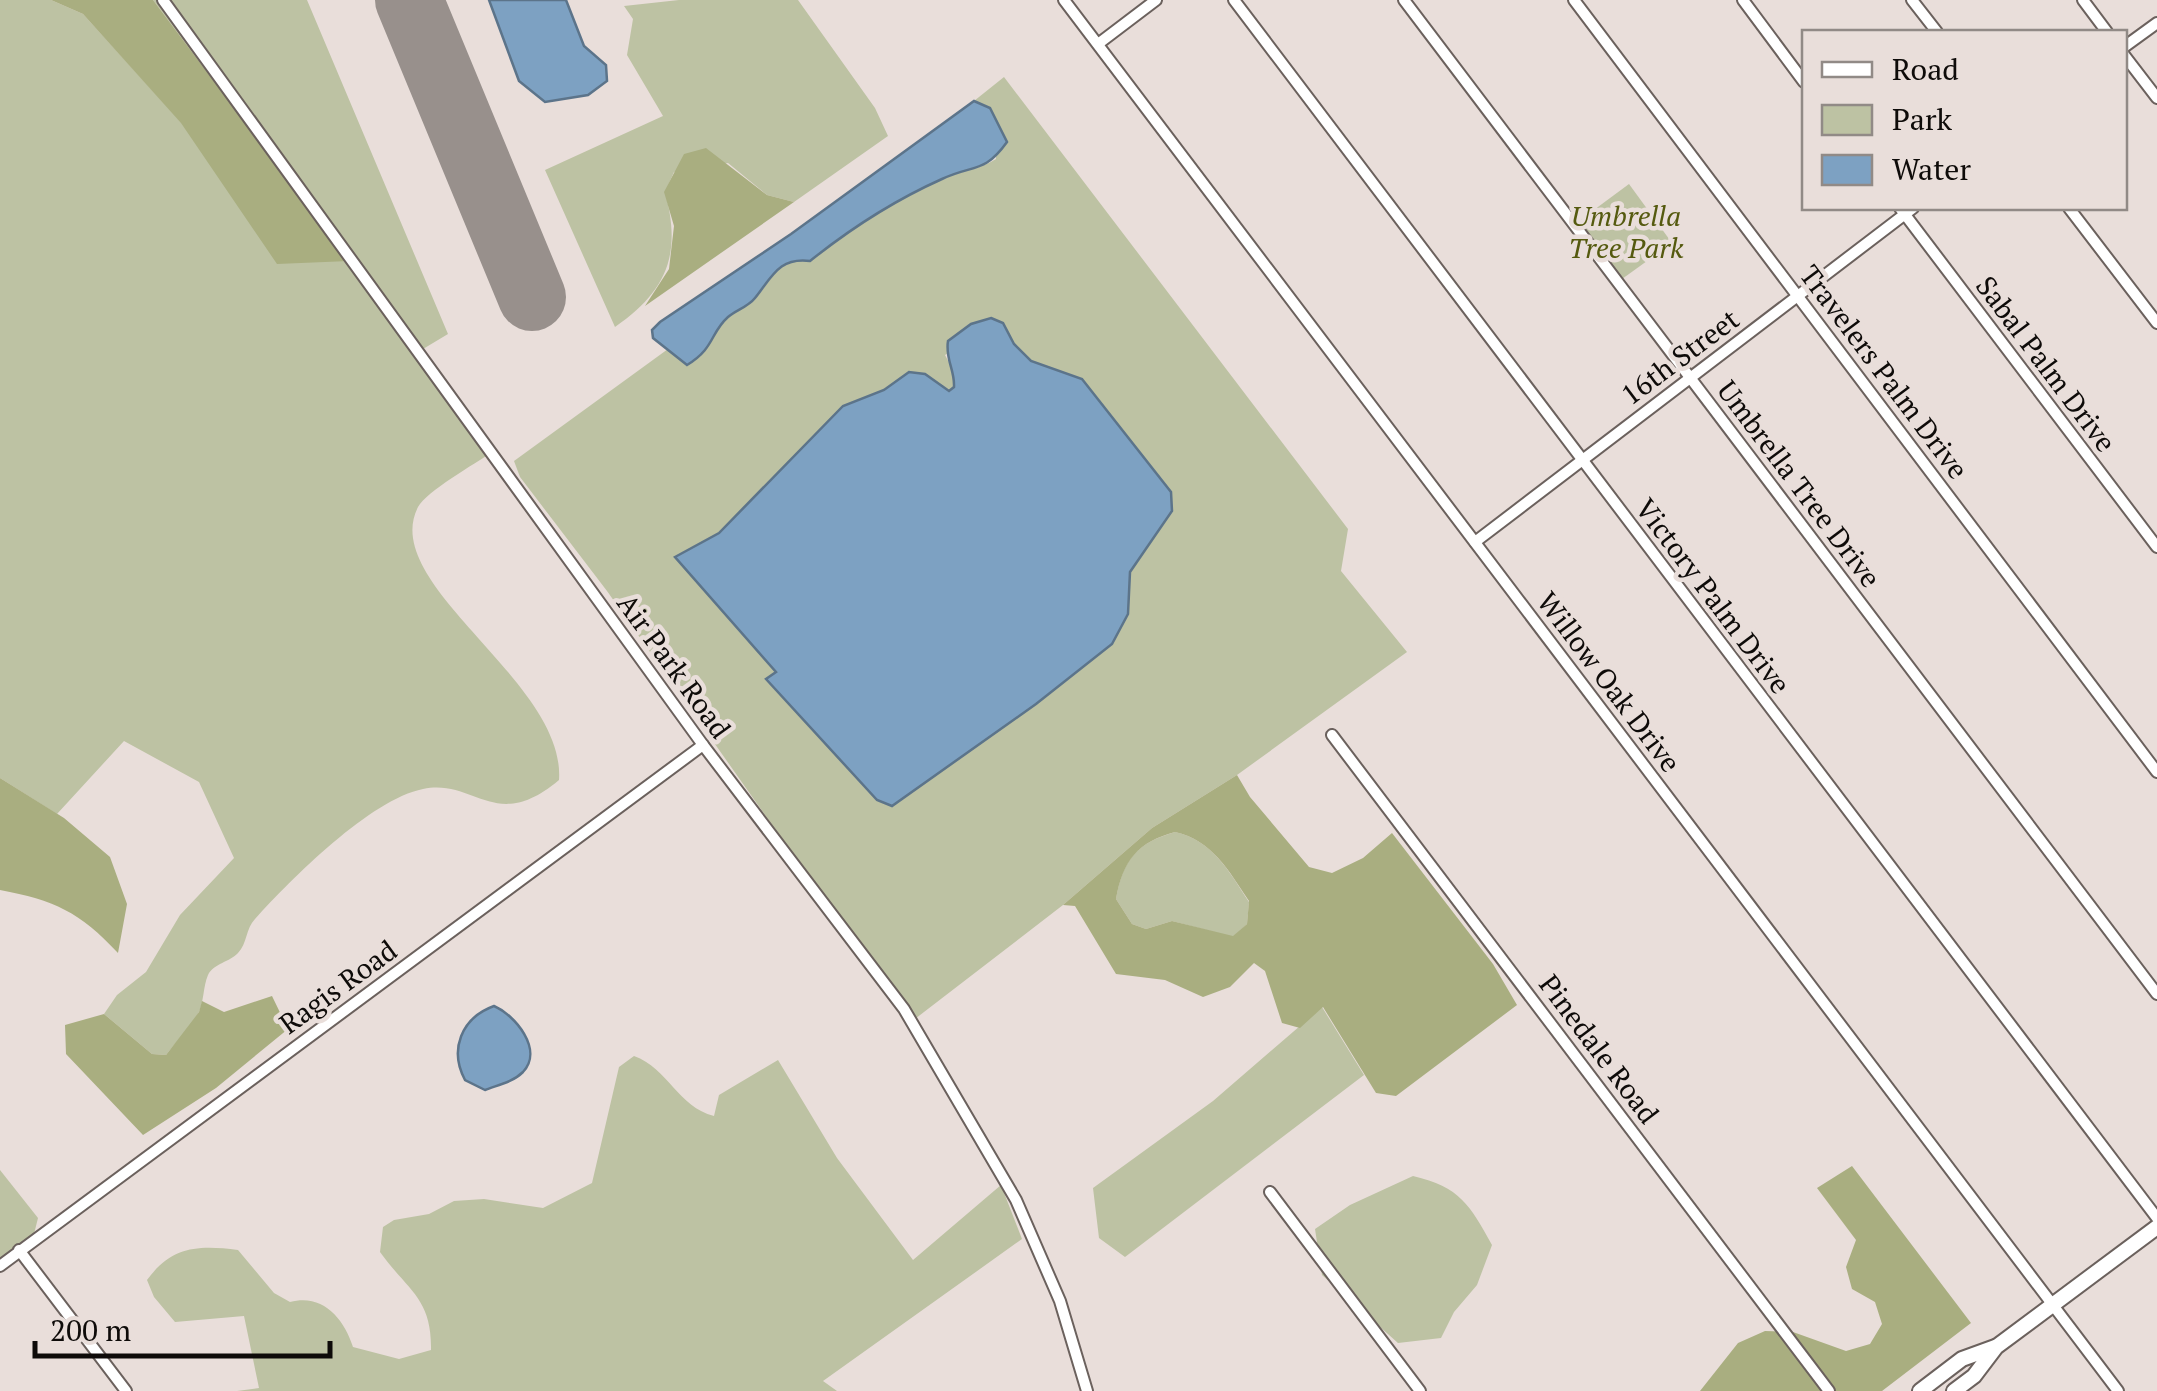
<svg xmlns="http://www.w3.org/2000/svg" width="2157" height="1391" font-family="'PT Serif',serif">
<rect width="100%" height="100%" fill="#e9deda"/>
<g fill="#bdc2a3" fill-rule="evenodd">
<path d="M0,0H51L83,14L182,123L348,260L153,0H307L448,334L418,352L492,452C475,464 427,491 418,507C378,585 566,681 559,780C495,834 475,778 423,789C371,799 291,879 255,919C246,928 247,944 238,953C230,962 214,963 208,975C203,987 204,1001 199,1012C191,1027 176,1042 166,1055L152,1054L104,1014L117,995L146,972L180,915L234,858L199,782L124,741L57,814L0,778Z"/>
<path d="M679,0H798L875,108L888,136L794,202L767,195L728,163L674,172L665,192C682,254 667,291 615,327L545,170L663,116L627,55L633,19L624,6Z"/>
<path d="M1004,77L1348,529L1341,571L1407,652L1237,775L1152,828L1063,905L911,1022L607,591L520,477L514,461L668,349L687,365C707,353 710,341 723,323C729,314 740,311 749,304C773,285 773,257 810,261C847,231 900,196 944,178C962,170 978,170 996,159L990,108L974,101ZM1003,323L1014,344L1031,361L1082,379L1172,512L1130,573L1128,614L1112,644L892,806L877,800L766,680L777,672L675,557L718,533L843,406L884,390L909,372L925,374L949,391L954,387V372L945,355Z"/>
<path d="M1629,184L1672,243L1622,279L1579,221Z"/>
<path d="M1175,832C1212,840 1229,871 1249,902L1247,924L1233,937L1172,921L1146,929L1132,924L1116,899C1123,859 1137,843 1175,832Z"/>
<path d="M1322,1007L1364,1075L1125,1257L1099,1238L1093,1188L1213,1101Z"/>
<path d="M634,1056C668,1068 678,1107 714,1116L719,1095L778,1060L837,1158L913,1260L1001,1185L1022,1239L823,1381L837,1391H237L259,1388L244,1316L175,1322L154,1297L147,1280C172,1246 198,1245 238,1250L274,1293L290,1302C322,1293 344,1318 353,1347L399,1359L431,1350C432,1298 408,1291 380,1252L383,1227L394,1220L429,1214L454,1201L484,1199L543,1208L592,1183L619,1067Z"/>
<path d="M0,1170L38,1218L34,1234L0,1259Z"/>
<path d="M1413,1176C1460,1187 1470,1205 1492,1245L1477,1285L1454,1312L1441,1338L1398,1343L1322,1275L1315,1229L1350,1205Z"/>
</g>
<g fill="#a9ae80" fill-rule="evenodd">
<path d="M51,0H153L349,261L277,264L181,123L83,14Z"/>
<path d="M706,148L767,195L794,202L645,306L669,269L674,226L664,192L684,154Z"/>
<path d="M1237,775L1250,797L1309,867L1332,873L1363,858L1392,833L1493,964L1517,1005L1396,1096L1376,1093L1323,1007L1300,1028L1282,1023L1265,971L1254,963L1230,987L1203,997L1165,980L1116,974L1075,906L1063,905L1152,828ZM1175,832C1212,840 1229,871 1249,901L1247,924L1233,936L1172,921L1146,929L1132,924L1116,899C1123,860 1138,842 1175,832Z"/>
<path d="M0,778L64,818L110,857L127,904L118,953C80,912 54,900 0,890Z"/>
<path d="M272,996L288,1029L216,1088L143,1135L66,1054L65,1025L104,1014L152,1054L166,1055L199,1012L202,1001L224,1012Z"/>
<path d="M1852,1166L1971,1323L1882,1391H1700L1738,1343L1765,1331L1793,1332L1846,1351L1870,1344L1882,1324L1875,1302L1852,1289L1846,1267L1856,1240L1817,1188Z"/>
</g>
<g fill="#7da1c2" stroke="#5c748a" stroke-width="2.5">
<path d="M489,0H566L584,46L606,65L607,81L588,95L545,102L519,81Z"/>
<path d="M974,101L990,108L1007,142C984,174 974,164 942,179C895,200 850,229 810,261C779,257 772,277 755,298C748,307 736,310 728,317C710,333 715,348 687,365L653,338L652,330L660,322L791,234Z"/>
<path d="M991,318L1003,323L1014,344L1031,361L1082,379L1171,492L1172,511L1130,572L1128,614L1112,644L1036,704L892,806L877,800L766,679L776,672L675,557L719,533L843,406L884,390L909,372L925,374L949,391L954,387C955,370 945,359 948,341L971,324Z"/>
<path d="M494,1006C515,1015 544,1050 523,1072C513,1082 498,1085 485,1090L465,1080C449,1050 461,1018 494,1006Z"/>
</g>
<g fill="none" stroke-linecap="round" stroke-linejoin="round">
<path stroke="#98908c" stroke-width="68" d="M409,0L532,297"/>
<g stroke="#6b615d" stroke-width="14">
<g id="street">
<path d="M163,0L703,745L904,1009L1016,1200L1060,1301L1087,1391"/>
<path d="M1064,0L2118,1391"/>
<path d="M1234,0L2157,1218"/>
<path d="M1404,0L2157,994"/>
<path d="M1574,0L2157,772"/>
<path d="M1743,0L1804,82"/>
<path d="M1912,0L1937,32"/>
<path d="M2083,0L2107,32"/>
<path d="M1098,44L1156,0"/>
<path d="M2124,47L2157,23"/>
<path d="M2124,55L2157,98"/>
<path d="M1900,208L2157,547"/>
<path d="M2069,208L2157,323"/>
<path d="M1475,542L1913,208"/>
<path d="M1332,735L1829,1391"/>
<path d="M1270,1192L1420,1391"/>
<path d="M19,1250L126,1391"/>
<path d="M0,1266L703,745"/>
</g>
</g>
<g stroke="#6b615d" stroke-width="18">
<g id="secondary">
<path d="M1920,1391L1962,1359L1995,1347"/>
<path d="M1954,1391L1974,1376L1996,1347L2157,1227"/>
</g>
</g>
<use href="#street" stroke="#fff" stroke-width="10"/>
<use href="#secondary" stroke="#fff" stroke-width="14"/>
</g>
<g text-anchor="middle" stroke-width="9" stroke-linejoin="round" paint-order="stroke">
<g font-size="28" font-style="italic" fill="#555a0f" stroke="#e9deda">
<text x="1626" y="226">Umbrella<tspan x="1626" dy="32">Tree Park</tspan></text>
</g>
<g font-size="28" fill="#0e0b09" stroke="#e9deda">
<text transform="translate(1680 357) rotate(-37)" y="10">16th Street</text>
<text transform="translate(2046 364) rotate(53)" y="10">Sabal Palm Drive</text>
<text transform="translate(1884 372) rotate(53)" y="10">Travelers Palm Drive</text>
<text transform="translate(1799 484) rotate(53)" y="10">Umbrella Tree Drive</text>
<text transform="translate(1713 596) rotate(53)" y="10">Victory Palm Drive</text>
<text transform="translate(674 666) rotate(54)" y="10">Air Park Road</text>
<text transform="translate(1609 682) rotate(53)" y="10">Willow Oak Drive</text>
<text transform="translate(338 987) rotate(-36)" y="10">Ragis Road</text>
<text transform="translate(1599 1049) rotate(53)" y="10">Pinedale Road</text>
</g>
</g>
<rect x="1802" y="30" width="325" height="180" fill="#e9deda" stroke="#918a86" stroke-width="2.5"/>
<rect x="1822" y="62" width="50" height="15" fill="#ffffff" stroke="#918a86" stroke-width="2.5"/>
<text x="1892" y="80" font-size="30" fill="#0e0b09">Road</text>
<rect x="1822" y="105" width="50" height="30" fill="#bdc2a3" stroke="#918a86" stroke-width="2.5"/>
<text x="1892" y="130" font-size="30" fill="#0e0b09">Park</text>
<rect x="1822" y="155" width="50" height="30" fill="#7da1c2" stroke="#918a86" stroke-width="2.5"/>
<text x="1892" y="180" font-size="30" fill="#0e0b09">Water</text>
<path d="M35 1341v15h295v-15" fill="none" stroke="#0e0b09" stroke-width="5"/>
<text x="50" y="1341" font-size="30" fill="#0e0b09" stroke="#e9deda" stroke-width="8" paint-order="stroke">200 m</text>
</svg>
